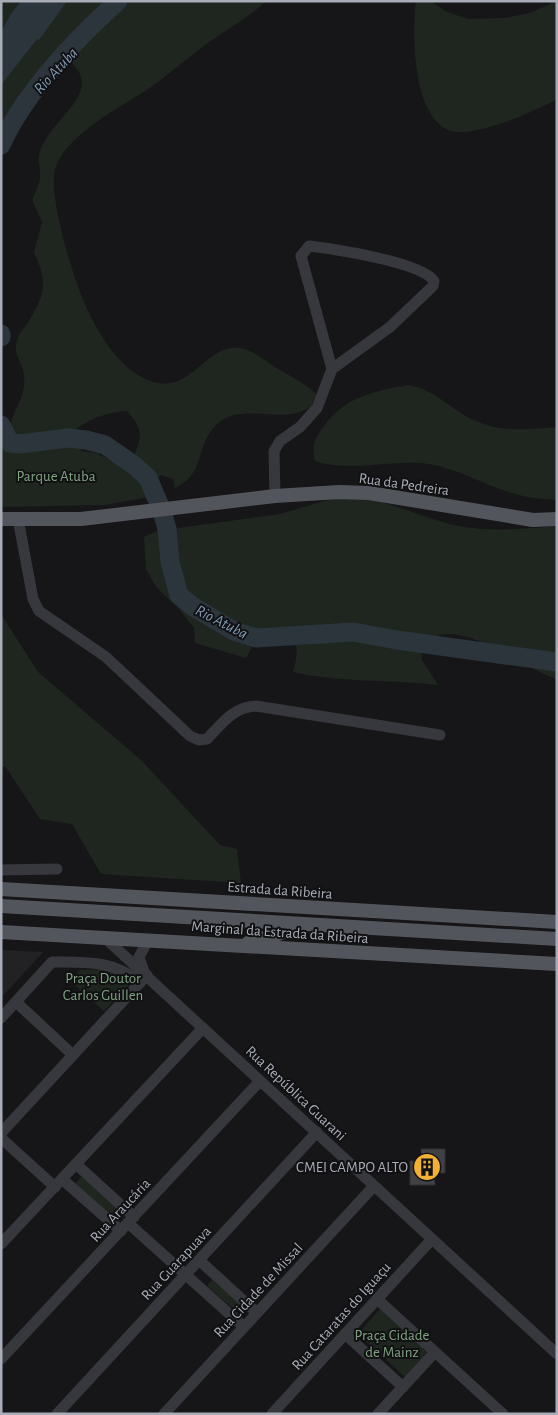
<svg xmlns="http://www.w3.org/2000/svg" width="558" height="1415" font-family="'Alegreya Sans',sans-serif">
<rect width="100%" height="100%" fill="#161618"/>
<path fill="#222225" d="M1,950L43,952L1,998Z"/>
<g fill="#1e261f" fill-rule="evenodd">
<path d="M1,1H266C247,19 225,30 205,45C186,59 169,74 151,87C122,107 69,132 56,166C46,190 73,277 84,302C97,332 122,376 158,383C189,389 203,353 231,348C246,345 263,359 275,367C289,376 304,382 316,394L311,407C306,409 301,412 296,413C273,419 237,405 217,424C194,446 207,473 175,488L173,479L161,475L148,487L151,493L150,497L105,505L1,507V446H4L2,441C14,429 8,427 14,414C21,399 27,388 23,370C20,359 13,353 17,341C18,335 23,329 27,324C44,297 49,283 34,253L42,222L32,200C35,193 39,185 40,178C41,171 38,162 39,155C48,116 116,90 60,54L20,100L23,103C19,110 12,122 3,123L1,126ZM127,411C149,435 138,443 128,469L96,453L82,451L76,445L68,442C74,422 107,412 127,411Z"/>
<path d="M416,1H431L445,11L468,19L504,18L530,13L557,1V99C536,111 470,140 448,130C412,113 412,34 416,1Z"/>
<path d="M408,385C435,389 452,411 476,421C503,433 529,429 557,427V500C542,499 529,498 515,494C486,486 459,469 429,464C391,459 352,473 315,461C311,446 315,438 324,426C344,397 375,391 408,385Z"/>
<path d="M338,497C380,496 406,512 446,523C482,533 520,529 557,526V679C518,668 457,610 421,645L422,660L438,685C389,679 341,683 293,672C299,649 299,646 284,628C263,625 255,642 246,658L195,643L194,628L179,609L156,587L146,569L144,537L157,531L280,514Z"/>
<path d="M1,614L38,672L141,760L220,845L237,849L241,883L101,874L72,824L40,819L5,766L1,768Z"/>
<path d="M104,969L132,981L104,1011L70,981L80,970Z"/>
<path d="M84,1174L127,1213L116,1225L73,1186Z"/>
<path d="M212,1280L240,1304L235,1310L207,1286Z"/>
<path d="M380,1309L427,1352L405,1377L358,1334Z"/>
</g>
<path fill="#2c353c" d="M21,1H67L39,40L37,39L1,85V32L11,14Z"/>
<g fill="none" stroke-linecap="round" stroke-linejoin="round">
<g stroke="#2c353c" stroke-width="19">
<path d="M1,145C25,92 75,40 118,1"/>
<path d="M1,334V337"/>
<path d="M1,425L10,443L19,444L68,438L86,440L105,445L135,466L148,478L162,511L167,529L170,562L179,595L192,606L234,631L256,638L353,632L397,640L557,662"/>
</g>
</g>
<path fill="#404145" stroke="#303034" d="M421,1149H445V1173H434L435,1185H410V1161H422Z"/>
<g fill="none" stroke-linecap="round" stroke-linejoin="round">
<g stroke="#37383d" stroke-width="11">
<path d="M275,496L274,451L280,441L300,427L317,408L332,369L390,327L433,286L434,281C421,262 334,249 309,246L301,256L332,369"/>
<path d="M18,519L33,599L39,611L106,657L190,736L199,740L207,739C222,724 233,707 256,706L440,735"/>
<path d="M1,870L57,869"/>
<path d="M105,938L557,1354"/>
<path d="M144,972L139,957L146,944L152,940"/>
<path d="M16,1002L73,1055"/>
<path d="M1,1018L52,962C84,962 115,960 140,983"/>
<path d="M1,1133L147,975"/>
<path d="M1,1138L55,1187"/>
<path d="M76,1164L134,1217"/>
<path d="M62,1179L121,1231"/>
<path d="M128,1223L244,1327"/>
<path d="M1,1244L203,1028"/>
<path d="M199,1260L257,1313"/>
<path d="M377,1299L503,1414"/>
<path d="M345,1334L403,1387"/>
<path d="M1,1359L260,1081"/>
<path d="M57,1414L317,1132"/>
<path d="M164,1414L374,1186"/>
<path d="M272,1414L432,1239"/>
<path d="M378,1414L435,1352"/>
</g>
<g stroke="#53555c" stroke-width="14">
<path d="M1,519H81L275,496L339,492L369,493L533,520L557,519"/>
<path d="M1,889L557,922"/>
<path d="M1,906L557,939"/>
<path d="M1,932L557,964"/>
<path d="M248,943L297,928"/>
</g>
</g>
<defs>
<g id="building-disc" transform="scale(1.4375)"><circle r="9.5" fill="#f2b134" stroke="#111113"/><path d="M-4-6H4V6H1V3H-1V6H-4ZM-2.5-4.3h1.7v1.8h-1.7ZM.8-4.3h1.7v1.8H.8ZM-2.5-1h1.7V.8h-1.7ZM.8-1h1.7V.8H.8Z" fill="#111"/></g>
</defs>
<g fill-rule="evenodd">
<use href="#building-disc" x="427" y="1167"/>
</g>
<g text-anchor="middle" stroke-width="4" stroke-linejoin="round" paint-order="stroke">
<g font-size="15" fill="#7fa381" stroke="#111113">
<text x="56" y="481">Parque Atuba</text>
<text x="103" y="983">Praça Doutor<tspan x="103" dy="17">Carlos Guillen</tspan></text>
<text x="392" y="1340">Praça Cidade<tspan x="392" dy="17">de Mainz</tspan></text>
</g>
<g font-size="15" fill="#a8adb8" stroke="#111113">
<text transform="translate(404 484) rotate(8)" y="5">Rua da Pedreira</text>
<text transform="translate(280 890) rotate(4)" y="5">Estrada da Ribeira</text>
<text transform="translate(280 932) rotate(4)" y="5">Marginal da Estrada da Ribeira</text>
<text transform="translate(296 1093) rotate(43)" y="5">Rua República Guarani</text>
<text transform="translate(120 1210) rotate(-47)" y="5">Rua Araucária</text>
<text transform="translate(176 1263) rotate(-47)" y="5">Rua Guarapuava</text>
<text transform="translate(258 1290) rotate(-47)" y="5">Rua Cidade de Missal</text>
<text transform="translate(341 1316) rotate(-48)" y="5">Rua Cataratas do Iguaçu</text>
</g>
<g font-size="15" fill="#a8adb8" stroke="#111113" text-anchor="end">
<text x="408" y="1172">CMEI CAMPO ALTO</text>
</g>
<g font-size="16" font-style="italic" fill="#7f9bb3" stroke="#111113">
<text transform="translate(55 70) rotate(-47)" y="6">Rio Atuba</text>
<text transform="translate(222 621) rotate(27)" y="6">Rio Atuba</text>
</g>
</g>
<rect width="558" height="1415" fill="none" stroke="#a8adb8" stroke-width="5"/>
</svg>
